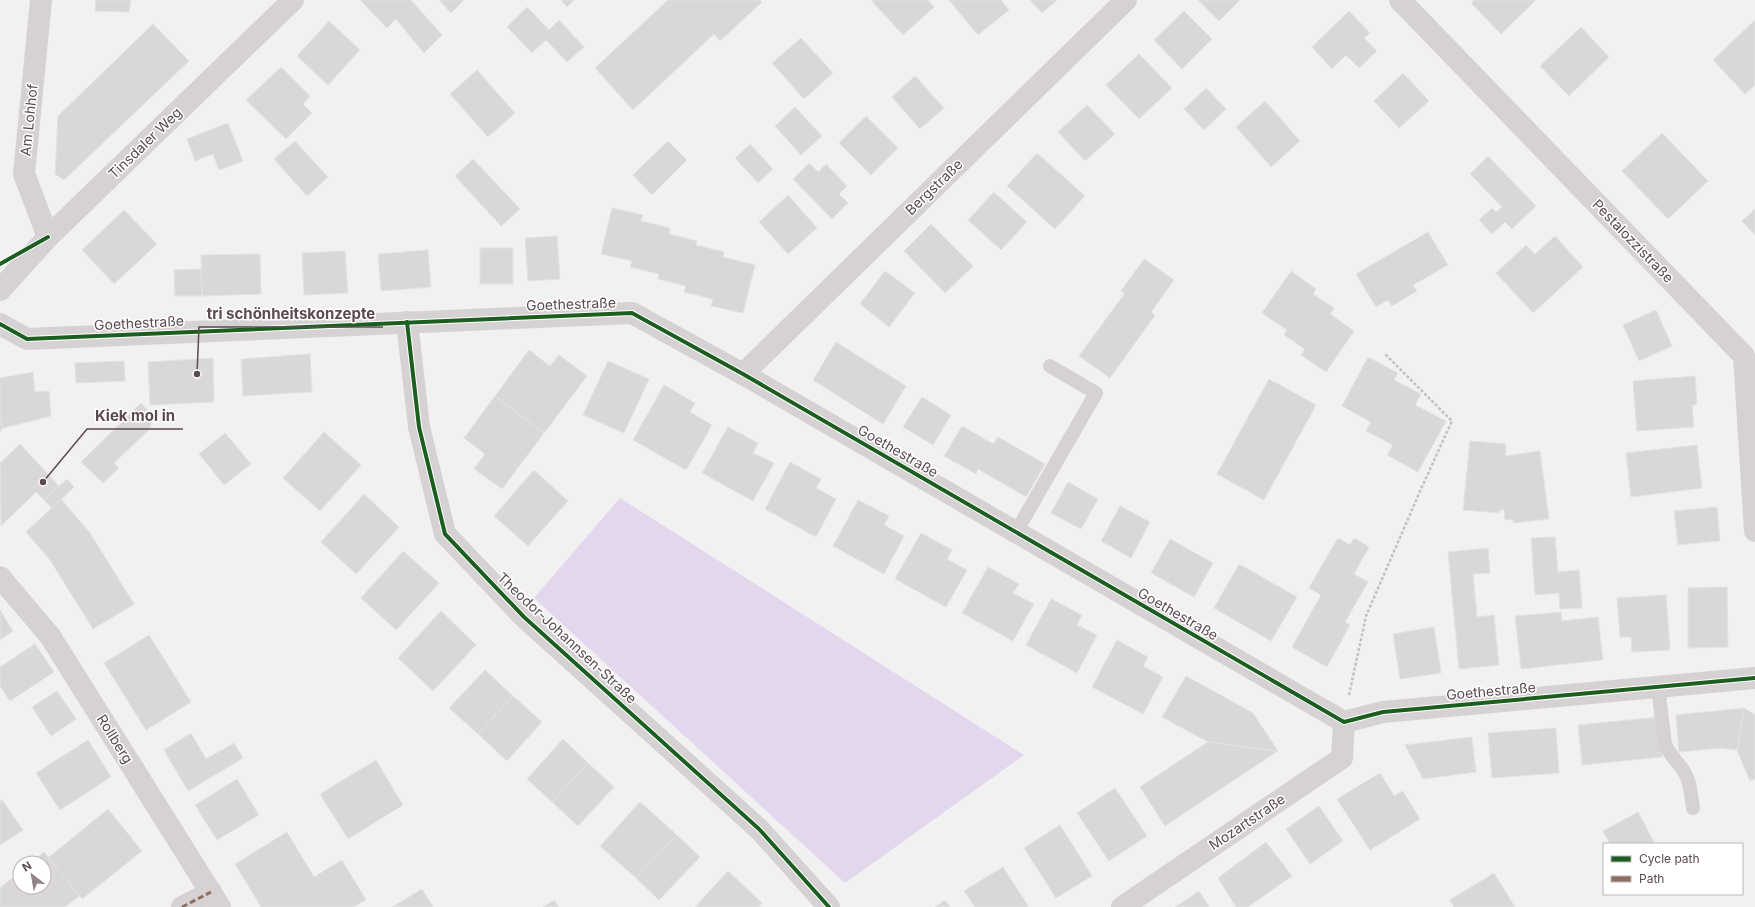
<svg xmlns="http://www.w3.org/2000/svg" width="1755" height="907" font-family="Inter,sans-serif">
<rect width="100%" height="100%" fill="#f1f1f1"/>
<path fill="#e3d7ee" d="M620,498L1024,755L845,883L534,598Z"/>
<g fill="#d9d7d7" stroke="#e4e2e3">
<path d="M96,0H131L129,12L95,11Z"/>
<path d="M360,0H411L442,35L424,53L396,19L387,28Z"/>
<path d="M439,0H464L451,13Z"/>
<path d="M561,0H574L567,7Z"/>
<path d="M668,0H760L762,2L720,41L714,34L633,110L595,68Z"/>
<path d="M871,0H928L934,7L903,35Z"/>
<path d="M949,0H1001L1009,10L978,35Z"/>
<path d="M1030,0H1057L1042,13Z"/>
<path d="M1198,0H1240L1219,21Z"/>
<path d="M1474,0H1536L1501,34L1471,3Z"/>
<path d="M527,7L549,30L559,20L584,47L567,62L546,40L532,53L507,27Z"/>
<path d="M1184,11L1212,39L1182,69L1154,40Z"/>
<path d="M1349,11L1370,33L1364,38L1377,51L1359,68L1346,55L1332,69L1312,47Z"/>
<path d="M1755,20V85L1745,94L1713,60Z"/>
<path d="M329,21L360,50L328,85L297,56Z"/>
<path d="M153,24L189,61L64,180L55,174L58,116Z"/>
<path d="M1581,27L1609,57L1569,96L1540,66Z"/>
<path d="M801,38L833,73L804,99L772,63Z"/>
<path d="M1139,54L1172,88L1139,119L1106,85Z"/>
<path d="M281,67L310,96L303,104L312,113L286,139L246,100Z"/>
<path d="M477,70L515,113L488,137L450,94Z"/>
<path d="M1403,73L1429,101L1399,128L1374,101Z"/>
<path d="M915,76L944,108L920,129L892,97Z"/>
<path d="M1206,88L1226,109L1204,130L1184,109Z"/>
<path d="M1265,101L1300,141L1271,167L1236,127Z"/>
<path d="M1087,105L1115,134L1085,161L1058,132Z"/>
<path d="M795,107L822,136L801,155L775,126Z"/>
<path d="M866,116L898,148L871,175L839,143Z"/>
<path d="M228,123L243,161L219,170L213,154L195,161L187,139Z"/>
<path d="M1662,133L1708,181L1668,219L1622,171Z"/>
<path d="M295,141L328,177L307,196L274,159Z"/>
<path d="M668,141L687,160L652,195L633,175Z"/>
<path d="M750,144L773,169L758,183L735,158Z"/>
<path d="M1037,153L1085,196L1055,229L1007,186Z"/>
<path d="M1488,156L1536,206L1512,229L1505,222L1492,234L1479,220L1492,208L1496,212L1502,207L1470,174Z"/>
<path d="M473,159L520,209L501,226L455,176Z"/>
<path d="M809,163L818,172L826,164L847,186L839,194L848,203L832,219L793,179Z"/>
<path d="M994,192L1027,222L1001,250L968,220Z"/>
<path d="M788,195L817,228L788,254L759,222Z"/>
<path d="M612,208L643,215L641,221L670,228L669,234L697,241L696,245L724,252L723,257L755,265L743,313L711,306L713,299L684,292L686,286L658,279L659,274L630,267L632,261L601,254Z"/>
<path d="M1755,209V235L1742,221Z"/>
<path d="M124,210L157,244L114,284L82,250Z"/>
<path d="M931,224L973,266L945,293L904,251Z"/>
<path d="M1428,232L1448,265L1413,285L1417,291L1392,306L1388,300L1376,307L1356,274Z"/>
<path d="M557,236L560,279L528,281L525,238Z"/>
<path d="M1555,236L1583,267L1533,313L1496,273L1526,245L1535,254Z"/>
<rect x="480" y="248" width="33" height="36"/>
<path d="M428,250L431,287L381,291L378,254Z"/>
<path d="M345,251L348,293L304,295L302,253Z"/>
<path d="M260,254L261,294L202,296L201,255Z"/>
<path d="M1144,259L1174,280L1151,312L1155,315L1110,378L1079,356L1125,293L1121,291Z"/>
<path d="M201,269L202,296H175L174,270Z"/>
<path d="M885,271L915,293L889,327L860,304Z"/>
<path d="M1291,271L1316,289L1313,294L1334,308L1330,314L1354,331L1326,372L1301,355L1305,349L1284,335L1287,330L1262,313Z"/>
<path d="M1656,310L1672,346L1639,361L1623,325Z"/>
<path d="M836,342L906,386L883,424L813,380Z"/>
<path d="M529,350L550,366L559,355L587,376L544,433L495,396Z"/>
<path d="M310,354L312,392L243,396L241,359Z"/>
<path d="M1368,357L1398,373L1394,380L1421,394L1415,405L1446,421L1418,472L1387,455L1393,445L1366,431L1371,422L1342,406Z"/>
<path d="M213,358L214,402L150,405L148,362Z"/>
<path d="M124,361L125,381L76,383L75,363Z"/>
<path d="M608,361L649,379L624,433L583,415Z"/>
<path d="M33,372L35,392L49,391L51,416L3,428L0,418V378Z"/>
<path d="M1695,376L1697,404L1692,405L1694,427L1637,431L1633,381Z"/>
<path d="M1269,379L1316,405L1264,500L1217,474Z"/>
<path d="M664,385L695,403L690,412L712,425L686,470L633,440Z"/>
<path d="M495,396L544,433L502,489L474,469L485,454L464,438Z"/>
<path d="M922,397L951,415L933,445L903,427Z"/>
<path d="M141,403L151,414V428L114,463L119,468L103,483L81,462Z"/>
<path d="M0,418L3,428L0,432Z"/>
<path d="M962,426L993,444L998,437L1045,464L1026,497L978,469L976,474L944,456Z"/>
<path d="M728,427L758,443L753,453L774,463L753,501L702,473Z"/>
<path d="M324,432L361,465L320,511L283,478Z"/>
<path d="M225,433L251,464L224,485L199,454Z"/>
<path d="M1470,441L1506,444L1505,456L1540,451L1549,519L1513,523V519L1505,520L1504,510H1500L1499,513L1463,510Z"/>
<path d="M20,444L59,486L44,500L36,492L1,526L0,463Z"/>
<path d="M1697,445L1702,488L1631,497L1626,453Z"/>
<path d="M790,462L821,479L816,488L836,499L816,537L765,509Z"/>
<path d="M534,470L568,501L528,546L494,516Z"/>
<path d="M67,479L74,487L52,508L44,500Z"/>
<path d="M1068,482L1098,499L1081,529L1051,513Z"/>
<path d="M364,494L399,527L356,574L321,542Z"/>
<path d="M61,499L90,533L134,604L93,629L50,560L26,532Z"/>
<path d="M858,500L889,516L884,525L904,536L884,574L833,546Z"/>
<path d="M1120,506L1150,522L1131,558L1101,541Z"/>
<path d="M1717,507L1720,541L1678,545L1674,511Z"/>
<path d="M921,533L952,550L947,559L967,570L946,607L895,579Z"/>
<path d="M1555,537L1558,572L1579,570L1582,608L1560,609L1559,593L1535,595L1531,538Z"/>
<path d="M1338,538L1350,545L1354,538L1369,547L1354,574L1368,582L1345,622L1350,625L1327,667L1292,647L1321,595L1309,588Z"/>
<path d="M1170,539L1213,563L1194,597L1151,573Z"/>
<path d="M1488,548L1490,573L1473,574L1477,617L1494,615L1499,665L1459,669L1448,552Z"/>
<path d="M403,551L439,583L396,630L361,598Z"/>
<path d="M1239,564L1297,597L1271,641L1214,608Z"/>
<path d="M988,567L1019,584L1013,593L1034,604L1013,641L962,613Z"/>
<path d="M1727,587L1728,647L1688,648V588Z"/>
<path d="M1666,595L1670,650L1632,652L1631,637H1620L1617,598Z"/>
<path d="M1051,599L1082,615L1077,625L1097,635L1077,673L1026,645Z"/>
<path d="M0,610L13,631L0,640Z"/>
<path d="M441,611L476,645L433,691L398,658Z"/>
<path d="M1561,612L1562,621L1598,617L1603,660L1521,669L1515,616Z"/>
<path d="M1434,627L1441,673L1400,679L1393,634Z"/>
<path d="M149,635L191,702L146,730L104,663Z"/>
<path d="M1117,640L1148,657L1143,666L1163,677L1143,714L1092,687Z"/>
<path d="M35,644L54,672L10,701L0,686V667Z"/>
<path d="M485,670L513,696L478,734L449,708Z"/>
<path d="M1186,676L1253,713L1278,751L1208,742L1162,717Z"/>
<path d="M57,691L76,719L51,736L32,707Z"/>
<path d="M513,696L542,722L507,761L478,734Z"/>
<path d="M1744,708L1737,750L1720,748L1679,752L1676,715Z"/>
<path d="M1744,708L1755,715V779L1750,781L1737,750Z"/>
<path d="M1659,717L1662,757L1582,765L1578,725Z"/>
<path d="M1556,728L1559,773L1492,778L1488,733Z"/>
<path d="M191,733L206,759L234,743L243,758L188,791L164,750Z"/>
<path d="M1472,737L1476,772L1423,779L1405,745Z"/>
<path d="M563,739L588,763L552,802L527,779Z"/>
<path d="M88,740L111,777L60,810L36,773Z"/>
<path d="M1208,742L1278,751L1165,826L1140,787Z"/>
<path d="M376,760L403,805L348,839L320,794Z"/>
<path d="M588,763L614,787L578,826L552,802Z"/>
<path d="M1380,773L1394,796L1403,791L1420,819L1370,850L1337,799Z"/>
<path d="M237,779L259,815L217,840L195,805Z"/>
<path d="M1115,788L1147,836L1109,861L1077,813Z"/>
<path d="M2,800L23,830L0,845V801Z"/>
<path d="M640,802L677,835L636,878L600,846Z"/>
<path d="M1319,806L1343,841L1310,864L1286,829Z"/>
<path d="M108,809L142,851L82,899L48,858Z"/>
<path d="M1638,812L1655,844H1610L1603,831Z"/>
<path d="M1060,825L1092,876L1056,898L1024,848Z"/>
<path d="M287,832L314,877L342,860L366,900L353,907H261L235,864Z"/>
<path d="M677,835L700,857L659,900L636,878Z"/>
<path d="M1266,842L1292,876L1248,907H1236L1218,878Z"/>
<path d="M44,852L79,896L65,907H0V888L20,872V887H44V863H31Z"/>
<path d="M1003,867L1029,907H975L964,891Z"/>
<path d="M728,871L762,903L759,907H695Z"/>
<path d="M1494,873L1515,907H1454L1450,900Z"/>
<path d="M422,889L433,907H392Z"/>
<path d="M1199,891L1209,907H1175Z"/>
<path d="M554,900L559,907H543Z"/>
<path d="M945,900L950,907H935Z"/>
</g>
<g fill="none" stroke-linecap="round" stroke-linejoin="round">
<path stroke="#c6bec7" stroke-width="2.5" stroke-dasharray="3 2" stroke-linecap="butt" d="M1349,695L1366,616L1421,489L1452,421L1385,354"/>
<g stroke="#d6d2d3" stroke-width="14">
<path d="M1016,532L1096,393L1050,366"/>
<path d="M1658,687L1665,744C1670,756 1679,763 1685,773C1691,784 1691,796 1693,808"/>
</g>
<g stroke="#d6d2d3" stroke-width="22">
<path d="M1400,0L1744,356L1755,531"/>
<path d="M407,322L419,427L445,534L524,617L759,829L829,907"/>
<path d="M0,324L27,339L632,313L743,374L1344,722L1383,712L1755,678"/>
<path d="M743,374L1126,0"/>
<path d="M0,577L50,636L220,907"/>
<path d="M182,907L211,892"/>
<path d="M1122,907L1342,758L1344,722"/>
</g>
<g stroke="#d6d2d3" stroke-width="22">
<path d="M41,0L24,174L48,237"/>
<path d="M0,290L48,237L293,0"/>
</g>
<path stroke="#8d6e63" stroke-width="3" stroke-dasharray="6 3" stroke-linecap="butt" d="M182,907L211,892"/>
<g stroke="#fff" stroke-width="6">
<g id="cycleway">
<path d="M0,264L48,237"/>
<path d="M407,322L419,427L445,534L524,617L759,829L829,907"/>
<path d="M0,324L27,339L632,313L743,374L1344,722L1383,712L1755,678"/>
</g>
</g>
<use href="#cycleway" stroke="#1b5e20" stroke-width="4"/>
</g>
<g text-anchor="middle" stroke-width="3" stroke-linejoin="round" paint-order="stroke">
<g font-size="14" fill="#5c4951" stroke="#fff">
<text transform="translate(29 120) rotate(-84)" y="5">Am Lohhof</text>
<text transform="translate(145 143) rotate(-44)" y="5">Tinsdaler Weg</text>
<text transform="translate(934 187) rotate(-44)" y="5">Bergstraße</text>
<text transform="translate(1633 241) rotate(46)" y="5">Pestalozzistraße</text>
<text transform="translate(571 304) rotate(-2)" y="5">Goethestraße</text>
<text transform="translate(139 323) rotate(-3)" y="5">Goethestraße</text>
<text transform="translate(898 451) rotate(30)" y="5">Goethestraße</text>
<text transform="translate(1178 614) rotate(30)" y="5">Goethestraße</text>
<text transform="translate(567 638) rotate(43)" y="5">Theodor-Johannsen-Straße</text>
<text transform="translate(1491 691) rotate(-5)" y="5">Goethestraße</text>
<text transform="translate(115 739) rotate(58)" y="5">Rollberg</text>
<text transform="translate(1247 822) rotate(-34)" y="5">Mozartstraße</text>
</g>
</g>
<path fill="none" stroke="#5c4951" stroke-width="1.5" d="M197 374L199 327H383M43 482L87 429H183"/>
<g fill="#5c4951" stroke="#fff" stroke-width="1.5">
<circle cx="197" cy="374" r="4"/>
<circle cx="43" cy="482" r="4"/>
</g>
<g font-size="15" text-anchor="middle" font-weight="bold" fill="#5c4951" stroke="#fff" stroke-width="3" stroke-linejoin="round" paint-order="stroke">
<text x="291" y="319">tri schönheitskonzepte</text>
<text x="135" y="421">Kiek mol in</text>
</g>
<rect x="1603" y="843" width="140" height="52" fill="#ffffff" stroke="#beb6b9"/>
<rect x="1611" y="856" width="20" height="6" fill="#1b5e20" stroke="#beb6b9"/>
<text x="1639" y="863" font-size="12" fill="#5c4951">Cycle path</text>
<rect x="1611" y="876" width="20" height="6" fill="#8d6e63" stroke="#beb6b9"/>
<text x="1639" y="883" font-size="12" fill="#5c4951">Path</text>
<g transform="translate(32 875) rotate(329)"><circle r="19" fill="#ffffff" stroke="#beb6b9"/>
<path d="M0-3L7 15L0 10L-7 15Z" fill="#908489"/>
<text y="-6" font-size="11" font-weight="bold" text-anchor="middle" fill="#5c4951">N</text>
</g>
</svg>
